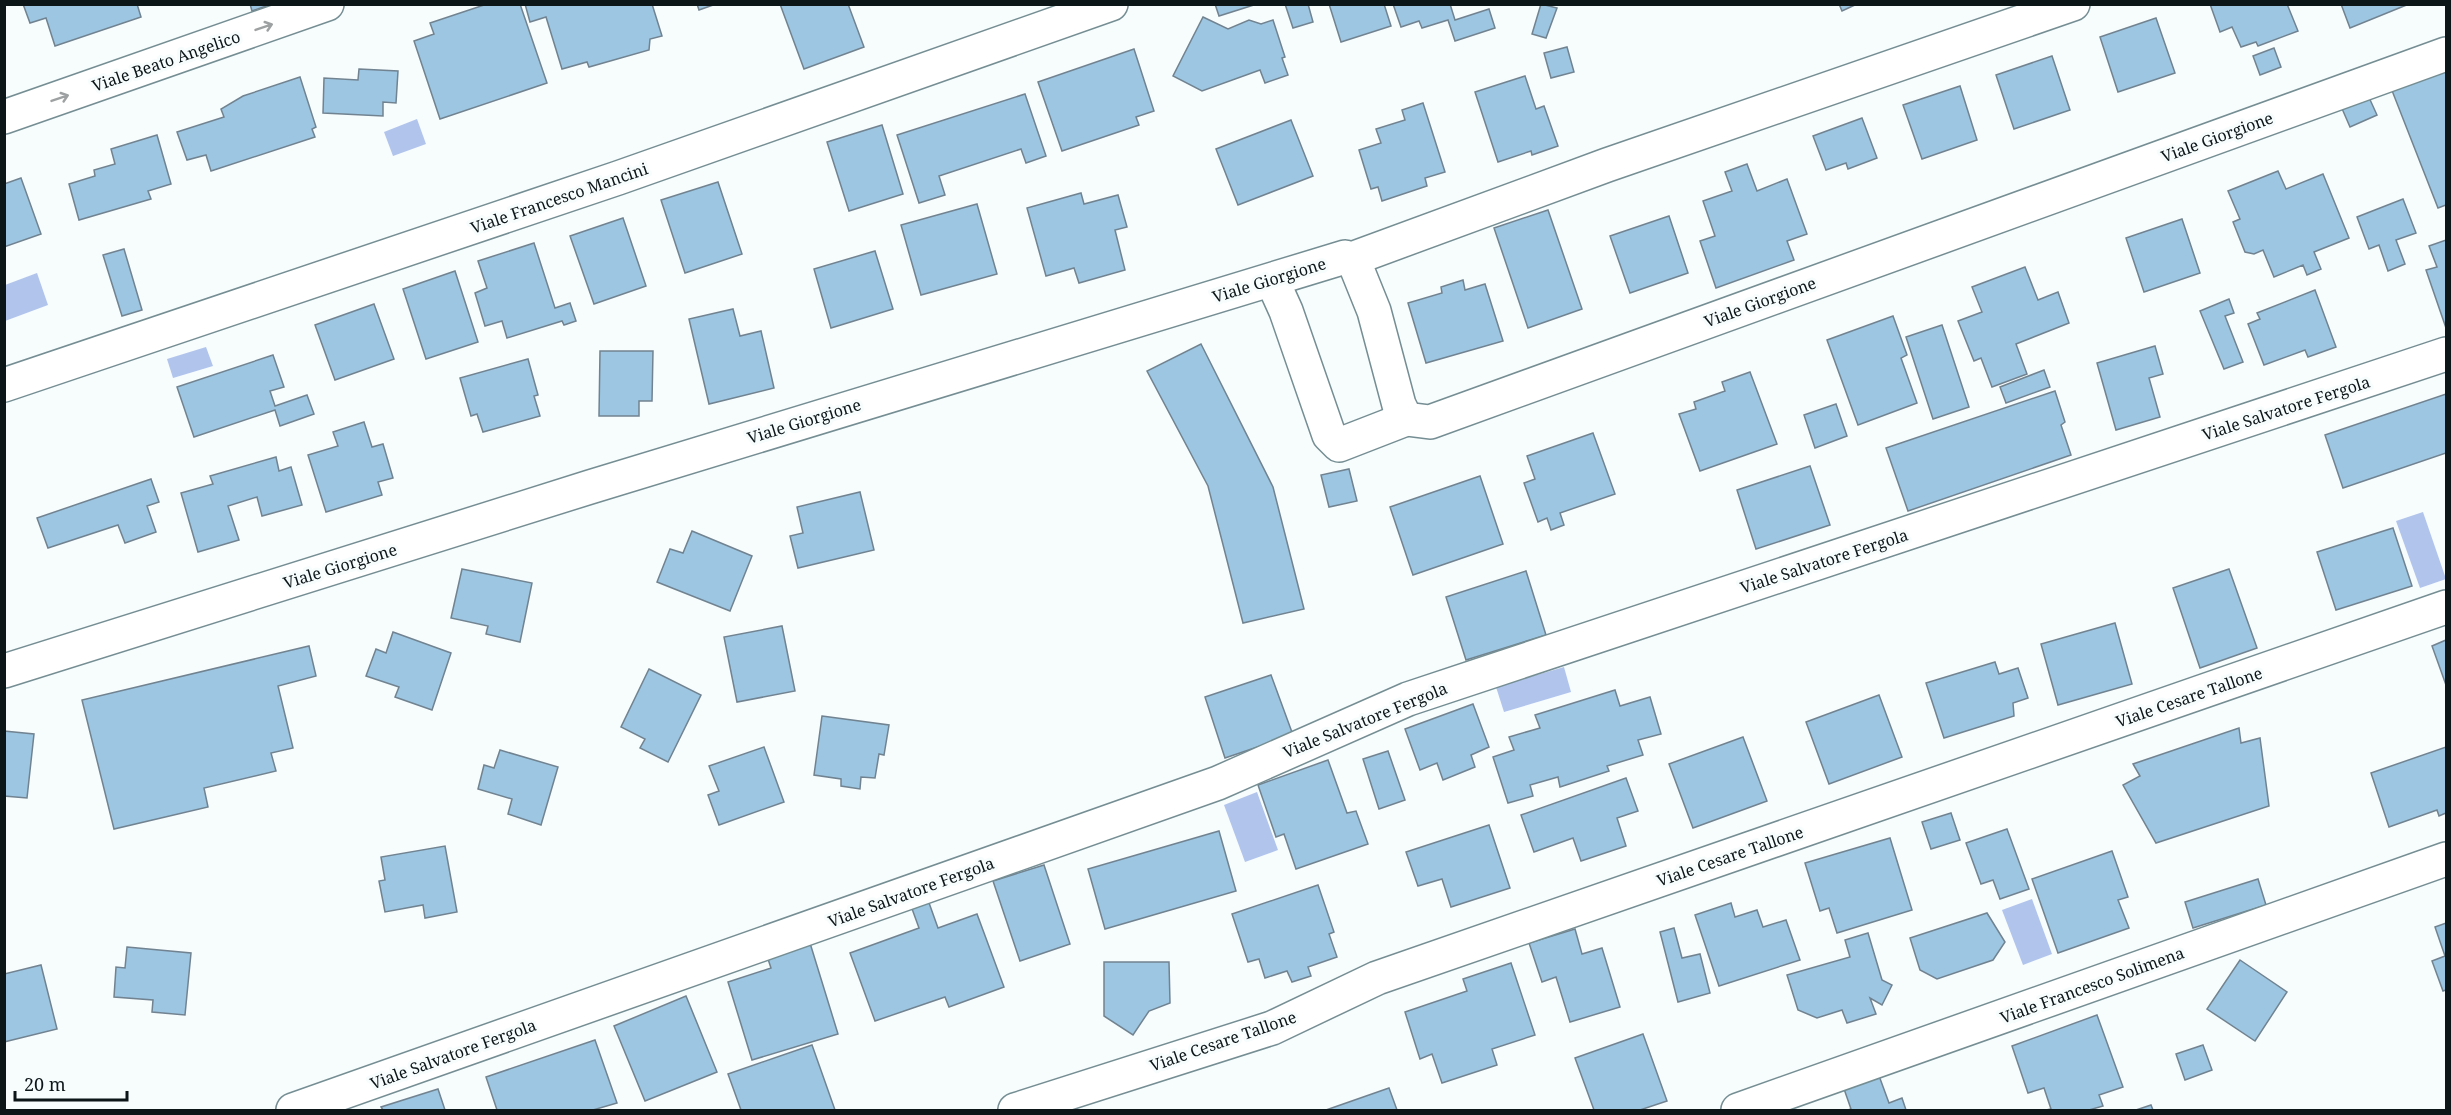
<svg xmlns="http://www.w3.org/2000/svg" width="2451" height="1115" font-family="'Noto Serif',serif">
<rect width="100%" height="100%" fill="#f7fcfd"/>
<g fill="#b1c4ec">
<path d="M417,119L426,144L393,156L384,132Z"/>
<path d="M37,273L48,305L5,321V285Z"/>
<path d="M206,347L213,366L173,378L167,359Z"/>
<path d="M2423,512L2446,579L2420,588L2396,521Z"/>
<path d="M1564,667L1571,692L1504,712L1496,687Z"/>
<path d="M1257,792L1278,850L1245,862L1224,805Z"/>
<path d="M2032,899L2052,954L2023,965L2002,910Z"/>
</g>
<g fill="#9cc6e2" stroke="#718390" stroke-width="1.5">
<path d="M23,4H137L141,17L55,46L46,18L30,23Z"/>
<path d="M250,4H272L252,11Z"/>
<path d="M487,4H520L547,83L440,119L414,41L434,34L430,23Z"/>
<path d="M525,4H652L662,36L650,39L649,50L589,67L587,62L562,69L546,17L530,22Z"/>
<path d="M697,4H716L699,10Z"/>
<path d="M780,4H848L864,47L804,69Z"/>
<path d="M1215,4H1257L1219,16Z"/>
<path d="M1285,4H1308L1313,22L1293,28Z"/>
<path d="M1329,4H1384L1391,26L1341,42Z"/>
<path d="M1393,4H1450L1455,20L1489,9L1495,28L1455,41L1448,20L1422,28L1419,21L1401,27Z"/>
<path d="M1541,4L1557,8L1546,38L1532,34Z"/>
<path d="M1839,4H1857L1842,11Z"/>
<path d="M2210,4H2287L2298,31L2258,46L2256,42L2241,47L2232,27L2220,32Z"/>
<path d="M2341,4H2409L2350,28Z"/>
<path d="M1203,17L1228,29L1249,20L1261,24L1273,20L1285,57L1282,58L1288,75L1265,83L1260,70L1202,91L1173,76Z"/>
<path d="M2156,18L2175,73L2118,92L2100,37Z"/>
<path d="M1567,47L1574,72L1551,78L1544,53Z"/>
<path d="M2274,48L2281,67L2260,75L2253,56Z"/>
<path d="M1134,49L1154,111L1136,117L1139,125L1062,151L1038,82Z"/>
<path d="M2052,56L2070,110L2014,129L1996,75Z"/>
<path d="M2446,67V205L2438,208L2391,88Z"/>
<path d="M359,69L398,71L396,103L383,102V116L323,113L324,78L358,80Z"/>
<path d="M1525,76L1536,109L1544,106L1558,146L1532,155L1531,151L1498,162L1475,92Z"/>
<path d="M300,77L316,127L312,129L315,137L211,171L206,155L187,160L177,132L224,117L221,109L243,96Z"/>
<path d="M1960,86L1977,140L1922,159L1903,105Z"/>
<path d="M2367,93L2377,115L2350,127L2340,104Z"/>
<path d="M1025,94L1046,156L1026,163L1021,149L939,176L945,195L919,203L897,135Z"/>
<path d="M1423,103L1445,172L1425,178L1427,186L1382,201L1378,187L1371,189L1359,150L1381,143L1376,129L1405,120L1402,110Z"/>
<path d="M1862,118L1877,158L1848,169L1846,163L1826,170L1813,136Z"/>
<path d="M1291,120L1313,176L1238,205L1216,149Z"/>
<path d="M882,125L903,194L849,211L827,142Z"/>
<path d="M157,135L171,184L148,191L151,199L79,220L69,184L95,176L94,170L115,164L111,149Z"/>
<path d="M1747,164L1757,191L1787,179L1807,234L1787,241L1794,260L1716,288L1700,241L1715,236L1703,201L1732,191L1725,172Z"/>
<path d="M2278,171L2286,189L2323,174L2349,238L2314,252L2321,269L2307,275L2303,265L2274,277L2263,250L2254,254L2245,252L2233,222L2240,219L2228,191Z"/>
<path d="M21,178L41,234L4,247V184Z"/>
<path d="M718,182L742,254L685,273L661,200Z"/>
<path d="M1081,193L1084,204L1118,195L1127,227L1115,230L1125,270L1079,283L1074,268L1046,276L1027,208Z"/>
<path d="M2403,199L2416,233L2396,240L2405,264L2388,271L2379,245L2369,249L2357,217Z"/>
<path d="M977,204L997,274L921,295L901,225Z"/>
<path d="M1548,210L1582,309L1528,328L1494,228Z"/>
<path d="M1669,216L1688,273L1630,293L1610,236Z"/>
<path d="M623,218L646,286L594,304L570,236Z"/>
<path d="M2182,219L2200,273L2144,292L2126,238Z"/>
<path d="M2446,240V328L2426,270L2437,267L2429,246Z"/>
<path d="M534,243L555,308L570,303L576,321L564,325L562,321L507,338L502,321L485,326L475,293L487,288L478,261Z"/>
<path d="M124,249L142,310L122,316L103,255Z"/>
<path d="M875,251L893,309L831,328L814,269Z"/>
<path d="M2025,267L2038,300L2058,292L2069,323L2016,344L2027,374L1992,387L1981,358L1974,361L1958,321L1982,312L1972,287Z"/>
<path d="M455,271L478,342L426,359L403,289Z"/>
<path d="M1463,280L1465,290L1485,284L1503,341L1426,363L1408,303L1442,293L1441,287Z"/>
<path d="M2315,290L2336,347L2308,357L2305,350L2264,365L2248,324L2260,319L2257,313Z"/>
<path d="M2229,299L2234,313L2225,316L2243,362L2224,369L2200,311Z"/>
<path d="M374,304L394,359L335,380L315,325Z"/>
<path d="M733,309L740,336L761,331L774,388L709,404L689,319Z"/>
<path d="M1893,316L1907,355L1901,358L1917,403L1858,425L1827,340Z"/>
<path d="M1942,325L1969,407L1933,419L1906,337Z"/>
<path d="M1201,344L1273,487L1304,609L1243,623L1208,486L1147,371Z"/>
<path d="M2155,346L2163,374L2149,378L2160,417L2116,430L2097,363Z"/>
<path d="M600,351H653L652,401H639V416H599Z"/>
<path d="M273,355L284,387L270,391L275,406L307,395L314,414L280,426L275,410L194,437L177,387Z"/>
<path d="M528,359L538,395L534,396L540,416L483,432L477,414L471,416L460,378Z"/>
<path d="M2044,370L2050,387L2006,403L2000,387Z"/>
<path d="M1750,372L1777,444L1700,471L1679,414L1696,409L1694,402L1725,391L1722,382Z"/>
<path d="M2055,391L2065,422L2061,425L2071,455L1908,511L1886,448Z"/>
<path d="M2446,394V453L2343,488L2325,435Z"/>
<path d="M1836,404L1847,436L1815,448L1804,415Z"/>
<path d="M364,422L372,447L383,444L393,478L378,482L382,495L326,512L308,455L338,446L333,432Z"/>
<path d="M1593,433L1615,494L1560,513L1564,525L1551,530L1547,518L1538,522L1524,483L1535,479L1527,456Z"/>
<path d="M276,457L279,471L291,467L302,505L262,516L257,497L228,506L239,540L198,552L181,493L213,484L210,476Z"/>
<path d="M1810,466L1830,525L1756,549L1737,490Z"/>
<path d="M1349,469L1357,501L1329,507L1321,475Z"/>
<path d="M1480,476L1503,544L1413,575L1390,507Z"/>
<path d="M151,479L159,502L147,506L156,532L125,543L118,525L48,548L37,518Z"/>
<path d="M860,492L874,550L798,568L790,536L803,533L797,507Z"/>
<path d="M2393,528L2412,586L2336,610L2317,552Z"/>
<path d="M692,531L752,556L730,611L657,582L670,549L683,553Z"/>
<path d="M462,569L532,583L520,642L486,634L488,626L451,618Z"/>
<path d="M2229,569L2257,648L2200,668L2173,588Z"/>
<path d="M1526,571L1546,635L1466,660L1446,597Z"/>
<path d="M2115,623L2132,684L2058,705L2041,644Z"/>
<path d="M782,626L795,691L737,702L724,637Z"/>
<path d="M393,632L451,653L432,710L395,697L399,687L366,676L376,649L386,653Z"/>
<path d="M2446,640V685L2432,646Z"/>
<path d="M309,646L316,676L278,686L293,748L271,753L276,771L204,788L208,807L114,829L82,700Z"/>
<path d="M1995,662L1999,674L2018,668L2028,698L2013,703L2014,716L1944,738L1926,683Z"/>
<path d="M649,669L701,695L668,762L640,748L645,739L621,727Z"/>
<path d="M1271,675L1293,735L1225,758L1205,697Z"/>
<path d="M1615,690L1620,706L1650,697L1661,734L1638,740L1643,755L1607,766L1609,771L1560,787L1558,777L1530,785L1533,796L1508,803L1493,757L1514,750L1509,737L1540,728L1535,715Z"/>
<path d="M1879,695L1902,757L1829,784L1806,722Z"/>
<path d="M1473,704L1489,747L1471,755L1475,767L1443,780L1437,763L1420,770L1405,729Z"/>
<path d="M822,716L889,725L884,755L879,754L875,778L861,777L860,789L841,786V779L814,775Z"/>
<path d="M2239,728L2241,743L2260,738L2269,806L2156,843L2123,785L2140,776L2133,764Z"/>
<path d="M4,731L34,734L27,798L4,796Z"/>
<path d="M1743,737L1767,801L1693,828L1669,764Z"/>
<path d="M764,747L784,802L719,825L708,795L719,791L709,766Z"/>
<path d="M2446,747V813L2439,816L2437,810L2389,827L2371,773Z"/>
<path d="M500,750L558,767L541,825L508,814L512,799L478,789L484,765L494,768Z"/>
<path d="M1388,751L1405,800L1379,809L1363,759Z"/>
<path d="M1328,760L1347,813L1356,811L1368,844L1296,869L1284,834L1276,837L1258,785Z"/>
<path d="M1626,778L1638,811L1617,818L1626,846L1581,861L1573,838L1534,852L1521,815Z"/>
<path d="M1951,813L1960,840L1931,849L1922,822Z"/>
<path d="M1489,825L1510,888L1451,907L1442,879L1418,886L1406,852Z"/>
<path d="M2007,829L2029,889L2000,899L1993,880L1981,884L1966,843Z"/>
<path d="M1219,831L1236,891L1105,929L1088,869Z"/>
<path d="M1890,838L1912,910L1837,933L1829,908L1820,911L1805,863Z"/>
<path d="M445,846L457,912L425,918L423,905L385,912L379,881L385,880L381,857Z"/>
<path d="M2112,851L2128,897L2118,900L2129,928L2058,953L2032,879Z"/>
<path d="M1044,865L1070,944L1020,961L993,881Z"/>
<path d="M2258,879L2266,905L2193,928L2185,902Z"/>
<path d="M1318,885L1334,932L1329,934L1337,957L1308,967L1311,976L1292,982L1287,971L1265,978L1259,959L1248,962L1232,914Z"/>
<path d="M928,900L938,928L977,914L1004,987L949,1007L945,997L875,1021L850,953L919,928L911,906Z"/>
<path d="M1731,903L1735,917L1757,910L1763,927L1786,920L1800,960L1719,986L1695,915Z"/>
<path d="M1987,913L2005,942L1993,960L1937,979L1920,970L1910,938Z"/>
<path d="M2446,923V990L2443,991L2432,961L2445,956L2435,927Z"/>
<path d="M1674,928L1682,958L1700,954L1710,993L1678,1002L1660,932Z"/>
<path d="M1575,929L1582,954L1602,948L1620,1007L1570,1022L1556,977L1542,982L1529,943Z"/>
<path d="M1868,933L1882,980L1892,985L1882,1005L1870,998L1876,1014L1847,1023L1842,1010L1817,1018L1798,1010L1787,975L1850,957L1845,940Z"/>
<path d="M810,943L838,1034L752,1060L728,982L771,968L767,956Z"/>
<path d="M127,947L191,953L185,1015L152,1012L153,1000L114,997L116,967L125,968Z"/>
<path d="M2240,960L2287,992L2255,1041L2207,1009Z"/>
<path d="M1104,962H1169L1170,1003L1149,1011L1133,1035L1104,1016Z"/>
<path d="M1511,963L1535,1035L1492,1049L1497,1065L1442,1083L1432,1054L1420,1059L1405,1012L1467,991L1463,979Z"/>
<path d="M41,965L57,1029L4,1042V974Z"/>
<path d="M686,996L717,1072L645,1101L614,1026Z"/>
<path d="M2097,1015L2123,1087L2099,1095L2103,1106L2089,1110H2046L2051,1109L2044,1088L2028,1093L2012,1046Z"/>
<path d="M1643,1034L1667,1101L1640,1110H1594L1575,1058Z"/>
<path d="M595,1040L617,1103L593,1110H497L486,1077Z"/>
<path d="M812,1045L835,1110H741L728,1074Z"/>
<path d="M2203,1045L2212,1070L2185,1080L2176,1054Z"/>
<path d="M1878,1073L1889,1103L1902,1098L1906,1110H1848L1851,1109L1843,1086Z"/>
<path d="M1389,1088L1397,1110H1326Z"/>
<path d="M438,1089L445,1110H383L381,1107Z"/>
<path d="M2151,1105L2153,1110H2136Z"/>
</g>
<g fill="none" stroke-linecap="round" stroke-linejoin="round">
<g stroke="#758e93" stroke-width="36">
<g id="minor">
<path d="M4,117L327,4"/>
<path d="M1349,260L1607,165L2073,4"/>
<path d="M1272,280L1286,311L1329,435L1339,445L1406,419"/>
<path d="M4,385L618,178L1111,4"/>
<path d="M4,671L590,487L1345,257L1355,264L1374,311L1399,405L1406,419L1430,422L2446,54"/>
<path d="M293,1110L1218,783L1408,699L2446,354"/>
<path d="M1015,1110L1272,1028L1377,978L2446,607"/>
<path d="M1738,1110L2446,859"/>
</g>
</g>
<use href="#minor" stroke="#fff" stroke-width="33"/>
</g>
<defs><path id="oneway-shaft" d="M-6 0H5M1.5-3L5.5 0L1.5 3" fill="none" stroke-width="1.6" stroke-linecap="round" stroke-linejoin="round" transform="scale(1.5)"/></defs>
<g stroke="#9ea1a2">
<use href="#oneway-shaft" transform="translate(264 27) rotate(-19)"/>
<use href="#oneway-shaft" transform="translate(60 98) rotate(-19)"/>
</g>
<g text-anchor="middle" stroke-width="6" stroke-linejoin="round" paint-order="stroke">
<g font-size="16" fill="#0c1517" stroke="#f7fcfd">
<text transform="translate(166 61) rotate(-19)" y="6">Viale Beato Angelico</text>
<text transform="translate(2217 137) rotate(-20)" y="6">Viale Giorgione</text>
<text transform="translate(559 198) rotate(-19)" y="6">Viale Francesco Mancini</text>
<text transform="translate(1269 280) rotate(-17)" y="6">Viale Giorgione</text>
<text transform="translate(1760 302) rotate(-20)" y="6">Viale Giorgione</text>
<text transform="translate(2286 408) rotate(-18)" y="6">Viale Salvatore Fergola</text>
<text transform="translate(804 421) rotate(-17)" y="6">Viale Giorgione</text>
<text transform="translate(1824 561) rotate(-18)" y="6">Viale Salvatore Fergola</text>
<text transform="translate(340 566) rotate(-17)" y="6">Viale Giorgione</text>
<text transform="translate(2189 697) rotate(-19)" y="6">Viale Cesare Tallone</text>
<text transform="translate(1365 720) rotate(-22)" y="6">Viale Salvatore Fergola</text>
<text transform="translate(1730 856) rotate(-19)" y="6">Viale Cesare Tallone</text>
<text transform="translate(911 892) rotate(-20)" y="6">Viale Salvatore Fergola</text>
<text transform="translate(2092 985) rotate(-20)" y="6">Viale Francesco Solimena</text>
<text transform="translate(1223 1041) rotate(-19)" y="6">Viale Cesare Tallone</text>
<text transform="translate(453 1054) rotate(-20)" y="6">Viale Salvatore Fergola</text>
</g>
</g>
<rect width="2451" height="1115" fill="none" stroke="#0c1517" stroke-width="12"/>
<path d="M15 1091v9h112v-9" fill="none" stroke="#0c1517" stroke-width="3"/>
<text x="24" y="1091" font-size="18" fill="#0c1517" stroke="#f7fcfd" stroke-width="4.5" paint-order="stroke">20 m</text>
</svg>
